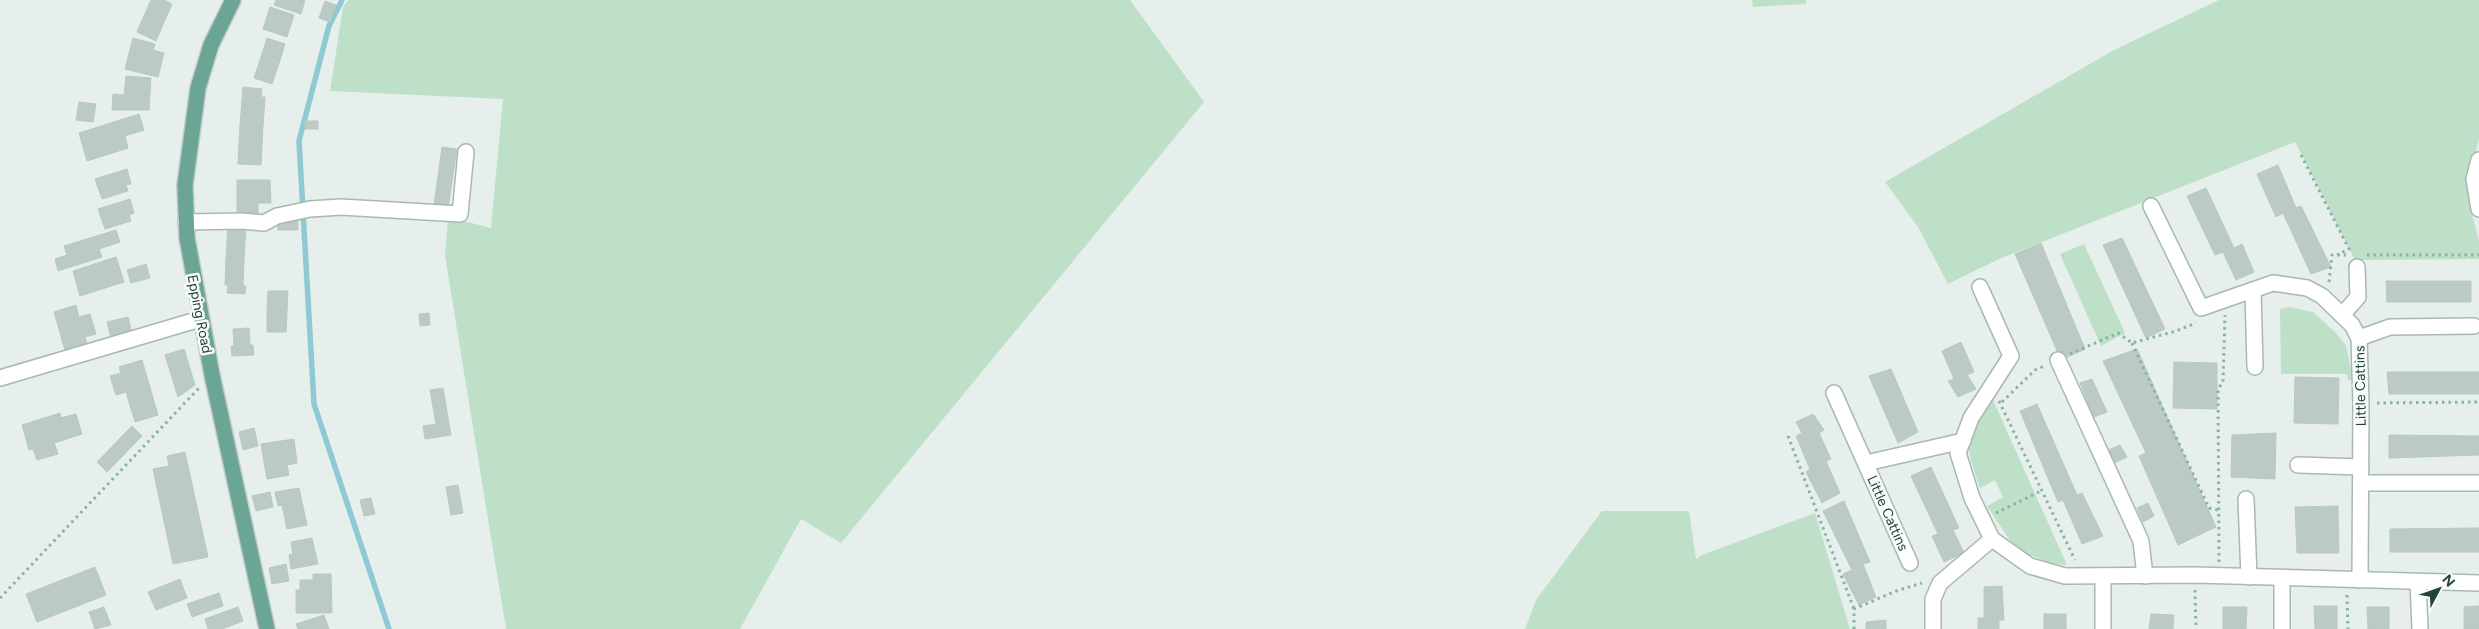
<svg xmlns="http://www.w3.org/2000/svg" width="2479" height="629" font-family="Figtree,sans-serif">
<rect width="100%" height="100%" fill="#e6efeb"/>
<g fill="#bfe0c8">
<path d="M348,0H1130L1204,102L841,543L801,519L740,629H506L445,256L448,217L491,228L503,99L330,91L343,7Z"/>
<path d="M1752,0H1806V4L1753,7Z"/>
<path d="M2219,0H2479V139L2469,178L2468,199L2479,241V259L2355,260L2295,142L1999,259L1948,284L1918,227L1885,182L2114,50Z"/>
<path d="M2084,244L2125,333L2101,346L2060,254Z"/>
<path d="M2289,307L2313,312L2333,330L2346,345L2353,380H2348L2347,374H2281L2280,309Z"/>
<path d="M1993,400L2067,565L2049,563L2015,548L1987,506L2003,497L1995,480L1980,488C1972,464 1961,440 1976,416C1980,410 1988,405 1993,400Z"/>
<path d="M1602,511H1689L1696,559L1702,555L1815,513L1850,629H1525L1536,600Z"/>
</g>
<g fill="none" stroke-linecap="round" stroke-linejoin="round">
<path stroke="#8ec9d4" stroke-width="5.5" d="M342,0L329,26L299,141L314,404L389,629"/>
</g>
<g fill="#bbcac4" stroke="#b8c9c2">
<path d="M151,0H164L172,4L156,41L137,32Z"/>
<path d="M276,0H305L301,14L274,5Z"/>
<path d="M325,1L336,5L330,22L319,18Z"/>
<path d="M270,7L294,15L287,37L263,29Z"/>
<path d="M133,38L155,44L153,50L164,53L158,77L125,69Z"/>
<path d="M267,38L285,44L280,60L262,54Z"/>
<path d="M262,54L280,60L272,84L254,78Z"/>
<path d="M126,76L151,78L149,110H112L113,94L124,95Z"/>
<path d="M243,87L262,89L261,97H265L263,126L240,125Z"/>
<path d="M79,102L96,104L93,122L76,120Z"/>
<path d="M139,114L144,130L125,136L128,148L87,161L79,133Z"/>
<rect x="305" y="121" width="13" height="8"/>
<path d="M240,125L263,126L261,165L238,164Z"/>
<path d="M442,147L457,149L448,208L434,205Z"/>
<path d="M2278,165L2296,208L2301,206L2331,267L2311,274L2283,213L2276,217L2257,174Z"/>
<path d="M127,169L131,184L126,185L128,191L102,199L95,179Z"/>
<path d="M237,180H270L271,203H258V217H237Z"/>
<path d="M2206,188L2234,248L2242,244L2254,272L2236,280L2223,252L2215,255L2187,196Z"/>
<path d="M130,199L134,213L129,215L131,221L105,229L98,209Z"/>
<rect x="278" y="219" width="20" height="11"/>
<path d="M228,225L246,226L244,259L226,258Z"/>
<path d="M116,230L120,242L99,249L102,257L58,271L55,259L67,255L64,246Z"/>
<path d="M2122,238L2165,329L2146,338L2103,245Z"/>
<path d="M2041,243L2085,349L2061,360L2015,254Z"/>
<path d="M116,257L124,282L80,296L73,271Z"/>
<path d="M226,258L244,259L243,286L225,285Z"/>
<path d="M146,264L150,278L131,283L127,270Z"/>
<path d="M2386,281H2471V302H2387Z"/>
<path d="M228,286H246L245,294L227,293Z"/>
<path d="M268,291H288L287,312L267,311Z"/>
<path d="M76,305L79,317L90,314L96,334L85,337L88,347L66,354L54,312Z"/>
<path d="M267,311L287,312L286,332H267Z"/>
<path d="M429,313L430,325L420,326L419,314Z"/>
<path d="M128,317L132,333L111,338L107,322Z"/>
<path d="M249,328L250,345H253L254,355L232,356L231,346H234L233,329Z"/>
<path d="M1961,342L1974,372L1967,375L1976,389L1958,397L1948,381L1954,379L1942,351Z"/>
<path d="M184,349L195,385L178,397L165,355Z"/>
<path d="M2137,349L2216,527L2178,545L2139,456L2146,453L2103,361Z"/>
<path d="M142,360L158,415L135,422L126,392L116,395L110,376L121,373L119,367Z"/>
<path d="M2174,362L2217,363V409L2173,408Z"/>
<path d="M1891,369L1918,432L1898,443L1869,376Z"/>
<path d="M2387,372H2479V394H2389Z"/>
<path d="M2295,377L2339,378L2338,424L2294,423Z"/>
<path d="M2092,379L2107,412L2094,417L2080,383Z"/>
<path d="M443,388L451,435L425,439L423,426L436,424L430,390Z"/>
<path d="M2037,404L2077,495L2082,493L2103,536L2082,544L2063,500L2058,502L2020,411Z"/>
<path d="M60,413L61,418L76,414L82,434L54,443L58,454L37,460L33,449L29,450L22,425Z"/>
<path d="M1813,414L1824,430L1819,433L1831,459L1826,461L1840,493L1822,503L1806,472L1810,469L1796,436L1802,433L1796,422Z"/>
<path d="M132,426L142,436L107,472L97,462Z"/>
<path d="M254,428L258,446L243,450L239,432Z"/>
<path d="M2276,433L2275,479L2231,477L2232,435Z"/>
<path d="M2389,435L2479,436V455L2389,458Z"/>
<path d="M294,439L297,463L287,465L289,475L267,479L261,444Z"/>
<path d="M2120,445L2127,457L2114,463L2108,450Z"/>
<path d="M185,452L208,557L173,564L153,469L169,466L167,456Z"/>
<path d="M1931,467L1959,528L1953,530L1964,553L1944,562L1932,536L1938,534L1911,476Z"/>
<path d="M458,485L463,513L451,515L446,487Z"/>
<path d="M299,488L307,525L287,529L282,505L278,506L275,492Z"/>
<path d="M270,492L273,507L256,511L252,496Z"/>
<path d="M371,498L375,514L364,516L360,500Z"/>
<path d="M1844,501L1870,562L1863,564L1876,597L1859,605L1843,574L1852,570L1823,511Z"/>
<path d="M2148,503L2154,516L2143,522L2137,508Z"/>
<path d="M2338,506L2339,553H2297L2295,507Z"/>
<path d="M2479,528V552H2390V529Z"/>
<path d="M312,538L318,564L291,569L289,555L293,554L291,542Z"/>
<path d="M286,564L289,581L272,584L269,568Z"/>
<path d="M95,567L106,595L37,622L26,594Z"/>
<path d="M313,574H331L332,613H296V590H300V580H313Z"/>
<path d="M180,579L187,598L156,610L148,592Z"/>
<path d="M2002,586L2004,620H1999V629H1978V618H1984V587Z"/>
<path d="M219,593L223,606L192,617L187,604Z"/>
<path d="M2314,606H2337V629H2315Z"/>
<path d="M2479,606V629H2464V607Z"/>
<path d="M104,607L111,625L95,629L89,612Z"/>
<path d="M238,607L243,621L222,629H208L205,619Z"/>
<path d="M2223,607H2247L2246,629H2223Z"/>
<path d="M2367,607H2389V629H2368Z"/>
<rect x="2044" y="614" width="22" height="15"/>
<path d="M2151,614L2174,615L2173,629H2149Z"/>
<path d="M324,615L329,629H298L296,624Z"/>
<path d="M1886,620V629H1866V622Z"/>
</g>
<g fill="none" stroke-linecap="round" stroke-linejoin="round">
<g stroke="#a8b8b2" stroke-width="18">
<g id="minor">
<path d="M2479,160L2474,179L2479,209"/>
<path d="M2151,206L2201,308L2273,283L2307,288L2322,296L2352,325L2359,338L2361,403L2360,580"/>
<path d="M186,222L241,221L264,223L277,216L310,209L341,207L460,214L466,152"/>
<path d="M1980,287L2011,356L1971,418L1958,453L1972,498L1992,539L2030,566L2065,576L2195,575L2479,583"/>
<path d="M2253,290L2255,367"/>
<path d="M2343,314L2358,297L2357,267"/>
<path d="M2359,338L2390,327L2474,326"/>
<path d="M2058,360L2141,541L2145,576"/>
<path d="M0,378L200,319"/>
<path d="M1834,393L1910,563"/>
<path d="M1866,463L1963,441"/>
<path d="M2298,465L2361,467"/>
<path d="M2361,483H2479"/>
<path d="M2246,499L2249,577"/>
<path d="M2418,582L2420,629"/>
<path d="M1933,629V599L1940,583L1992,539"/>
<path d="M2103,629V577"/>
<path d="M2282,629V578"/>
</g>
</g>
<g stroke="#c2cac8" stroke-width="18">
<path id="major" d="M233,0L211,45L198,88L185,185L187,238L212,375L267,629"/>
</g>
<g stroke="#86b3a5" stroke-width="3" stroke-dasharray="2.5 4" stroke-linecap="butt">
<path d="M2301,155L2349,249L2337,255"/>
<path d="M2367,255H2479"/>
<path d="M2329,282L2332,255H2346"/>
<path d="M2132,343L2209,508L2218,510"/>
<path d="M2070,354L2118,333L2132,343L2176,331L2196,323"/>
<path d="M1999,401L2075,560"/>
<path d="M2002,402L2035,370L2044,366"/>
<path d="M2377,403L2479,402"/>
<path d="M1788,436L1854,609"/>
<path d="M1996,513L2041,491"/>
<path d="M2219,562L2218,389L2223,382L2225,315"/>
<path d="M2195,590L2196,629"/>
<path d="M2347,595L2348,629"/>
<path d="M0,598L199,388"/>
<path d="M1854,629V609L1896,591L1922,583"/>
</g>
<use href="#minor" stroke="#fff" stroke-width="15"/>
<use href="#major" stroke="#6aa596" stroke-width="15"/>
</g>
<g text-anchor="middle" stroke-width="5" stroke-linejoin="round" paint-order="stroke">
<g font-size="14" fill="#24423a" stroke="#f7fbf9">
<text transform="translate(200 314) rotate(79)" y="5">Epping Road</text>
<text transform="translate(2360 386) rotate(-91)" y="5">Little Cattins</text>
<text transform="translate(1888 513) rotate(66)" y="5">Little Cattins</text>
</g>
</g>
<g transform="translate(2439 589) rotate(49)" stroke="#f7fbf9" stroke-width="4" paint-order="stroke">
<path d="M0-4L9 19L0 12L-9 19Z" fill="#24423a"/>
<text y="-8" font-size="14" font-weight="bold" text-anchor="middle" fill="#24423a">N</text>
</g>
</svg>
